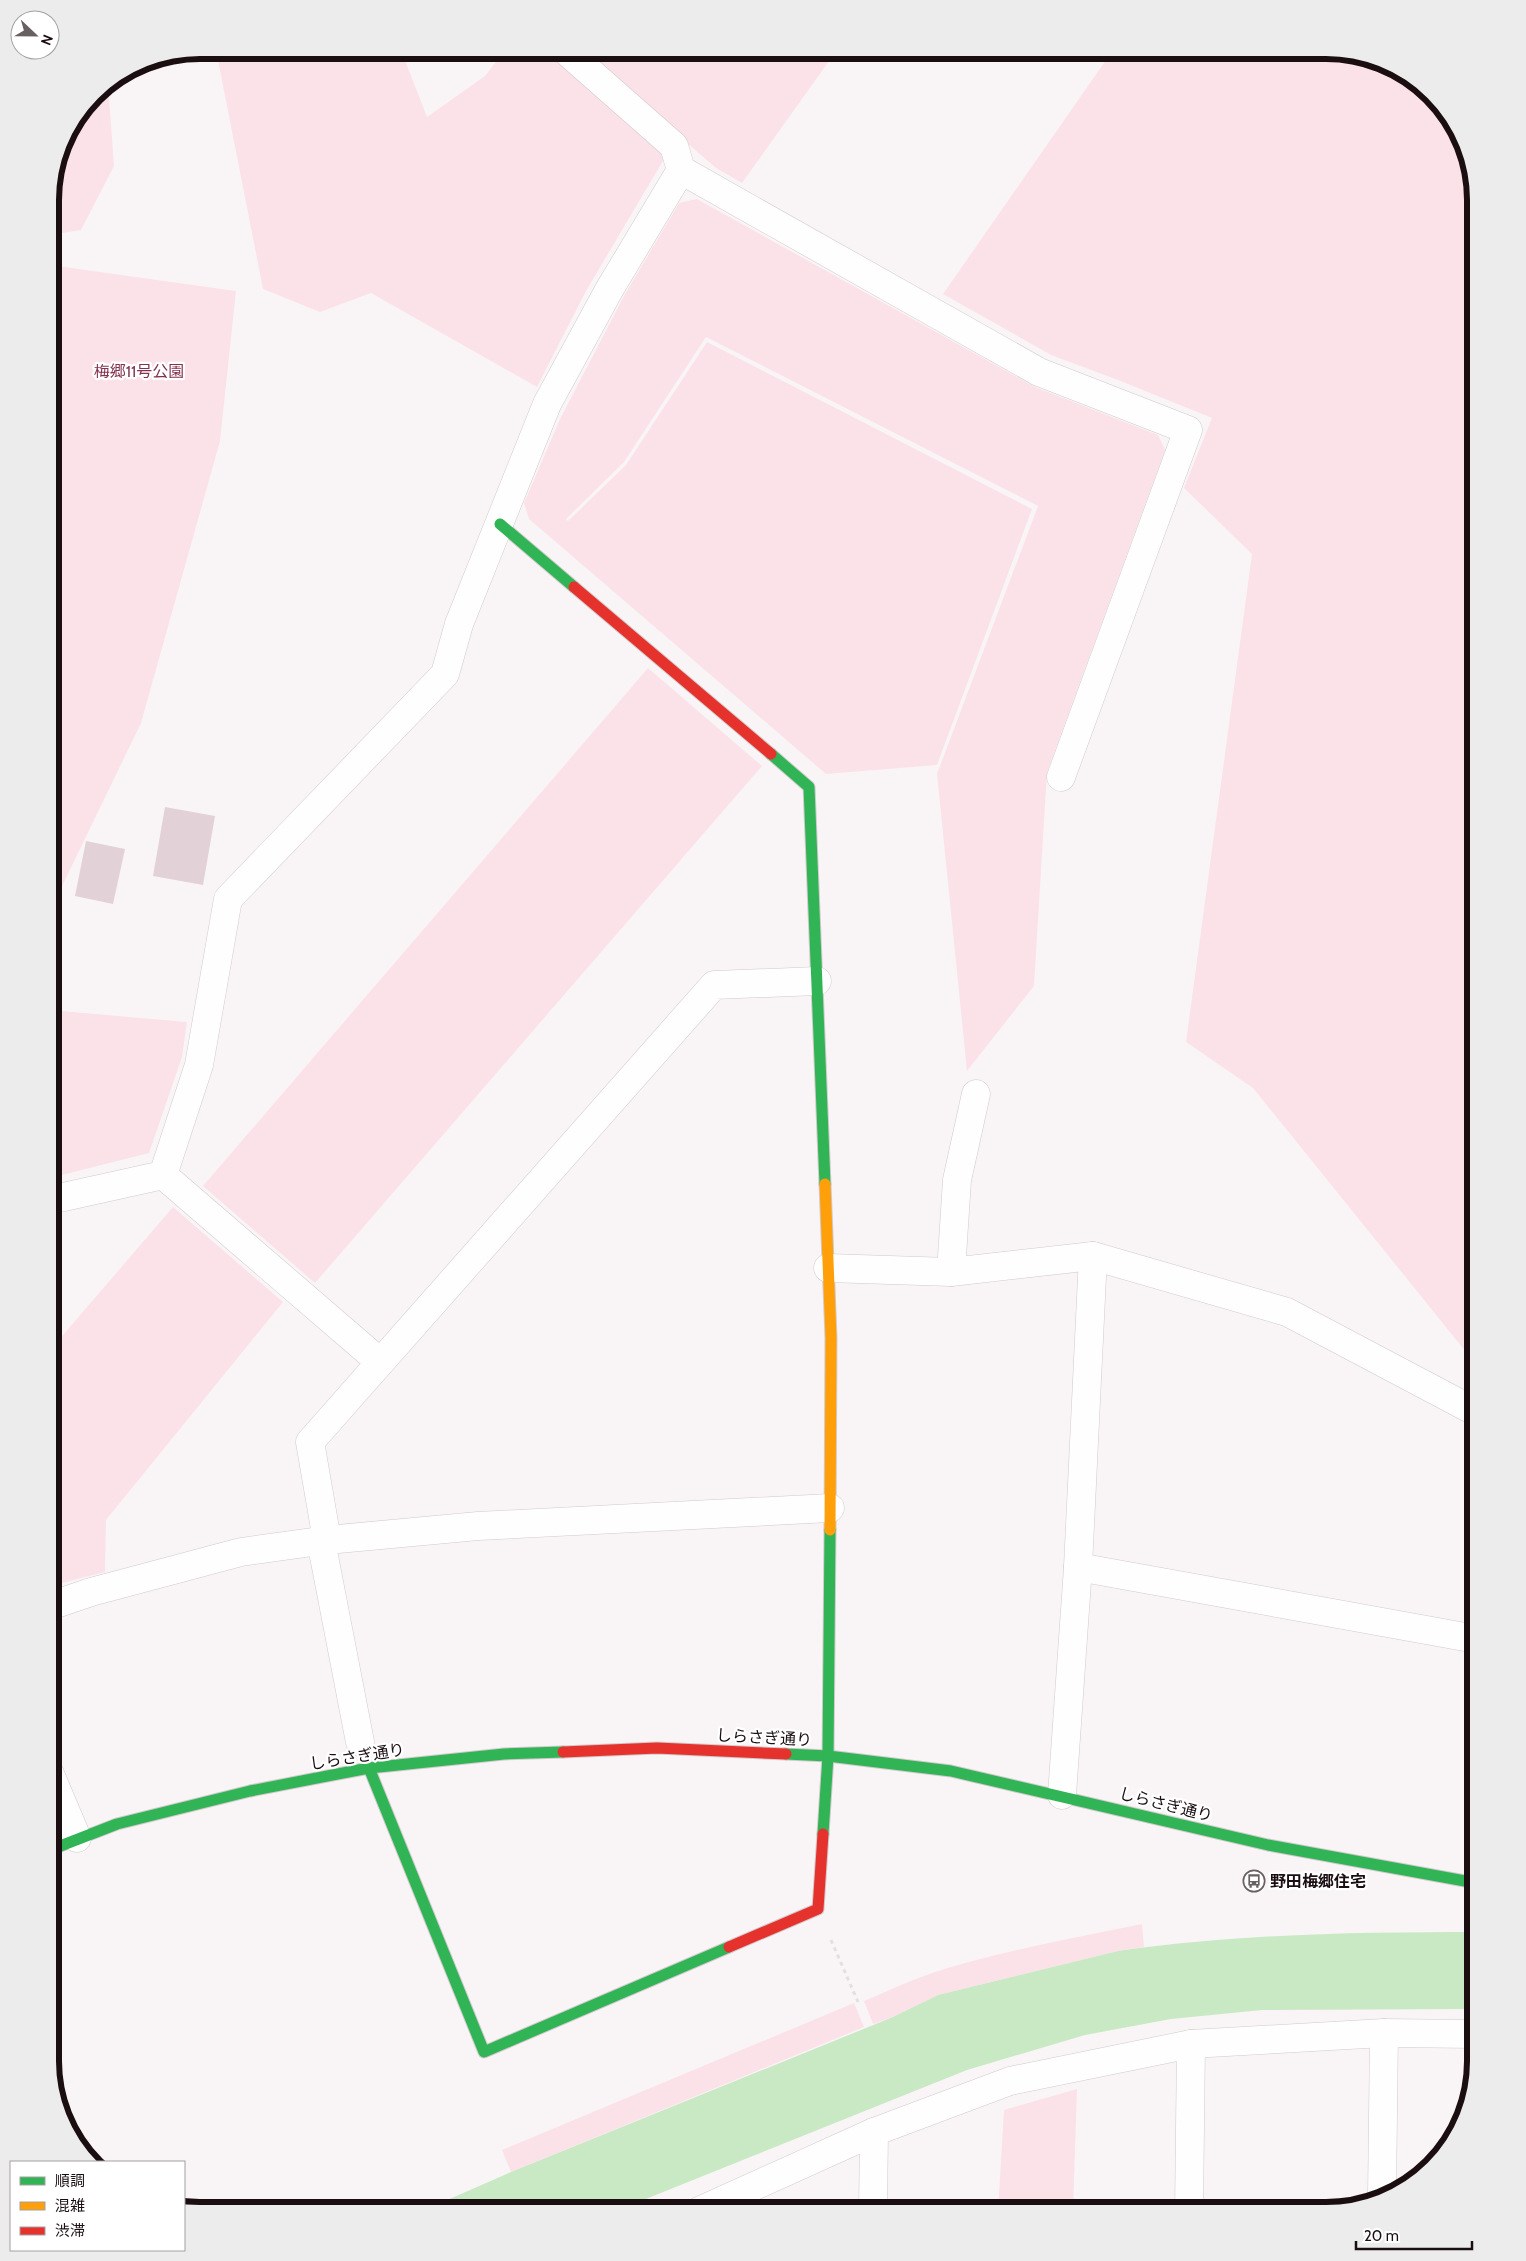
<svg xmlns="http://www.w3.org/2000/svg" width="1526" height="2261" font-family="Cabin,'Noto Sans JP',sans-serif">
<rect width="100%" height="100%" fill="#f9f5f6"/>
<g fill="#fbe2e8">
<path d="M216,50H401L427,117L485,76L505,50H549L667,154L586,291L537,387L371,293L320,312L263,289Z"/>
<path d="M579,50H837L742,183L716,168Z"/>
<path d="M1113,50H1336L1409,75L1456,125L1476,200V1390L1466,1352L1253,1088L1186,1042L1252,554L1184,488L1212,418L1118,380L1051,355L943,294Z"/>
<path d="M108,84L114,166L81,230L50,235V190L62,142L94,94Z"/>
<path d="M697,199L1035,387L1158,435L1165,450L1047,772L1034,986L967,1071L937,774L1038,506L706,337L624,462L566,519L568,521L626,465L707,342L1032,509L937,765L826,774L529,519L524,503L560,419L624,296L679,203Z"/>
<path d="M50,265L236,291L220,441L141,723L50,911Z"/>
<path d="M648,668L762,766L315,1283L203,1186Z"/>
<path d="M50,1010L187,1022L182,1057L149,1153L50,1178Z"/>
<path d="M173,1207L283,1302L106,1520L105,1572L50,1586V1350Z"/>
<path d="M1142,1924L1144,1947L1118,1951L938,1995L893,2017L873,2024L864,2001C888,1991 913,1979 938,1971C1005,1950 1074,1938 1142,1924Z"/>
<path d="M854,2003L864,2027L511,2172L502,2150Z"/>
<path d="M1077,2089L1073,2211H998L1004,2110Z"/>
</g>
<path fill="#c9e8c4" d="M1476,1932V2009L1262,2010L1171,2019L1085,2035L967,2070L616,2211H422L511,2172L893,2017L938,1995L1118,1951C1236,1934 1357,1932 1476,1932Z"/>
<g fill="#e2d2d7">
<path d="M165,807L215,816L203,885L153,876Z"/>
<path d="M86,841L125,849L113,904L75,896Z"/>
</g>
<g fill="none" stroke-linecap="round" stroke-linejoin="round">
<g stroke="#d2cacc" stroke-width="29">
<g id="street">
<path d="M565,50L674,146L681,170L1039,372L1188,430L1061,777"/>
<path d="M50,1200L163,1175"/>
<path d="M828,1268L951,1272L1093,1256L1287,1312L1476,1412"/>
<path d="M951,1272L957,1180L976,1094"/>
<path d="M380,1362L163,1175L199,1065L228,899L445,674L459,624L547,404L609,290L681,170"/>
<path d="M327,1540L310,1442L714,985L817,981"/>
<path d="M321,1541L360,1742"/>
<path d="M1078,1567L1476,1639"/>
<path d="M50,1606L91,1592L241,1552L327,1540L478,1526L830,1508"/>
<path d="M50,1774L77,1838"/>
<path d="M1062,1795L1078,1567L1093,1256"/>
<path d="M1382,2196L1384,2033"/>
<path d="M699,2211L874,2132L1010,2081L1191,2044L1384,2033L1476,2034"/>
<path d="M873,2211L874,2132"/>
<path d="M1189,2211L1191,2044"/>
</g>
</g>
<g stroke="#d2cacc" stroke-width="13">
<g id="fast">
<path d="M500,524L574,587"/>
<path d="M771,754L809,787L825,1184"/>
<path d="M786,1754L828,1756L951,1771L1268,1845L1476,1883"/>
<path d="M369,1768L484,2052L729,1947"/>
<path d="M823,1834L828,1756L830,1530"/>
<path d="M50,1850L117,1824L250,1791L369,1768L504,1754L563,1752"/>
</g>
</g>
<g stroke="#d2cacc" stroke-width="13">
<path id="slow" d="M825,1184L831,1338L830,1530"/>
</g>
<g stroke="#d2cacc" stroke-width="13">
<g id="jam">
<path d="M574,587L771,754"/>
<path d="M563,1752L657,1748L786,1754"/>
<path d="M729,1947L818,1909L823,1834"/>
</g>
</g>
<path stroke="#e2e0e1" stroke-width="3" stroke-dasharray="4 4" stroke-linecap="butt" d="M831,1940L858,2002"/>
<use href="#street" stroke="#fefefe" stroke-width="28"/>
<use href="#fast" stroke="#30b455" stroke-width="11"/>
<use href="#slow" stroke="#ff9f0a" stroke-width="11"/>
<use href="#jam" stroke="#e5322d" stroke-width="11"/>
</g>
<defs>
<g id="bus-ring" transform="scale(1.125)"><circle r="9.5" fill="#fff" stroke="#685f61" stroke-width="1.5"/><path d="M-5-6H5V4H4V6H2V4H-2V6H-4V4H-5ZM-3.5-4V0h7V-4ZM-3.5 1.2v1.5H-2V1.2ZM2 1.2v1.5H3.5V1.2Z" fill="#685f61"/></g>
</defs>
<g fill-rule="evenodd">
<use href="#bus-ring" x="1254" y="1881"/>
</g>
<g text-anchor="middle" stroke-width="4.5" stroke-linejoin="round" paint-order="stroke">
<g font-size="16" fill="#83324e" stroke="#fff">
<text x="139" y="377">梅郷11号公園</text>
</g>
<g font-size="16" fill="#1a0e11" stroke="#fff">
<text transform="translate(764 1737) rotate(3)" y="6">しらさぎ通り</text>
<text transform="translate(357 1756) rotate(-9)" y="6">しらさぎ通り</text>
<text transform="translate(1166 1804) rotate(14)" y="6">しらさぎ通り</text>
</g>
<g font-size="16" font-weight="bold" fill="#1a0e11" stroke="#fff" text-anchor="start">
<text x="1270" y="1887">野田梅郷住宅</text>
</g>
</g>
<path d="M0 0H1526V2261H0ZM200 59H1326A141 141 0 0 1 1467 200V2061A141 141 0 0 1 1326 2202H200A141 141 0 0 1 59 2061V200A141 141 0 0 1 200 59Z" fill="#edecec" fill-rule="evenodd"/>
<path fill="none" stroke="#1a0e11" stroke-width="6" d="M200 59H1326A141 141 0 0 1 1467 200V2061A141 141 0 0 1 1326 2202H200A141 141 0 0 1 59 2061V200A141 141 0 0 1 200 59Z"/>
<rect x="10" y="2161" width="175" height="90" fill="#ffffff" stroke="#a39fa0"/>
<rect x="20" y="2177" width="25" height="8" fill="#30b455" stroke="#a39fa0"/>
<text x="55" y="2186" font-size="15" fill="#1a0e11">順調</text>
<rect x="20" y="2202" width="25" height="8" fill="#ff9f0a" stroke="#a39fa0"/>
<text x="55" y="2211" font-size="15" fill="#1a0e11">混雑</text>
<rect x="20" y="2227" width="25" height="8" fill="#e5322d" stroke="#a39fa0"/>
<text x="55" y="2236" font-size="15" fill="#1a0e11">渋滞</text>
<g transform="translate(35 35) rotate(112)"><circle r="24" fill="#ffffff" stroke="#a39fa0"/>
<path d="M0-4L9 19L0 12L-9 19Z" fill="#685f61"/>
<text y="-8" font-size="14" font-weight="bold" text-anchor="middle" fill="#1a0e11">N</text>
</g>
<path d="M1356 2241v8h116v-8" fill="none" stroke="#1a0e11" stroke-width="2.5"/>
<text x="1364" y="2241" font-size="15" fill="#1a0e11" stroke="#ffffff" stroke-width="4" paint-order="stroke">20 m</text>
</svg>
